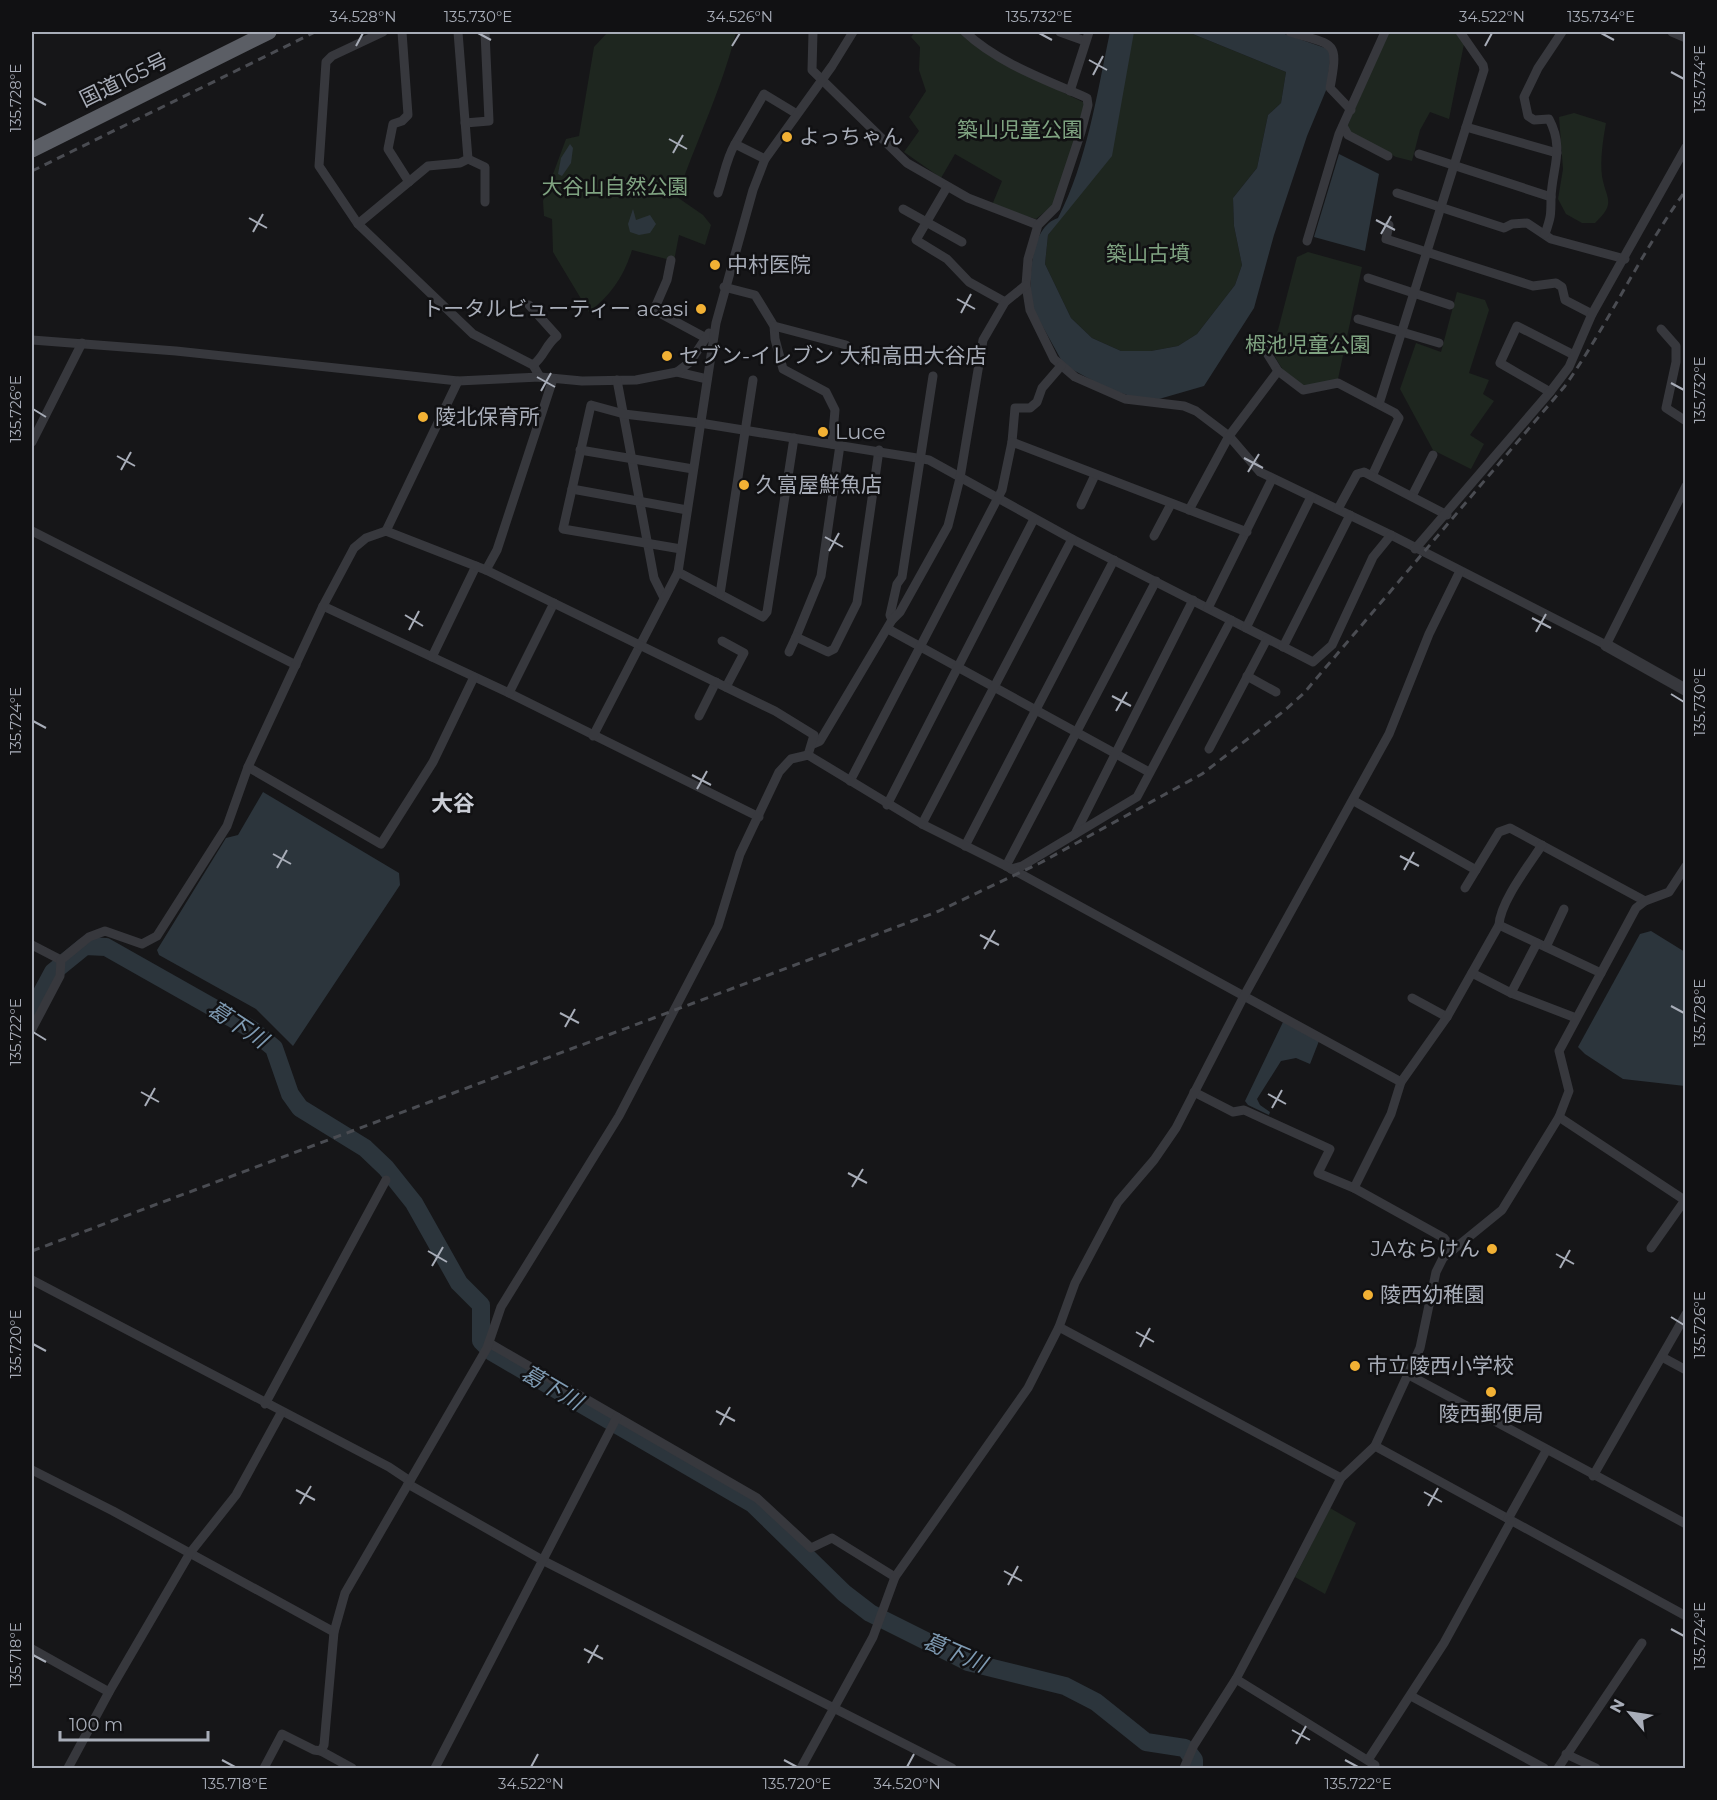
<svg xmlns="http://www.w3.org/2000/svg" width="1717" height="1800" font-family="Montserrat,'Noto Sans JP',sans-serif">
<rect width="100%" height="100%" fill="#161618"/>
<g fill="#1e261f">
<path d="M608,32H736C722,89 696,141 677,197L703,215L711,225L705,245L679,235L674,261L632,250C624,276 611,295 589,312L553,252L552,219L544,216L543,201L566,139L579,136L594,47Z"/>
<path d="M915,32H960L1033,78L1085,103L1056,203L1036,219L992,205L1002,181L955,154L941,178L904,152L919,131L909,117L926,91L919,70L920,47L911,37Z"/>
<path d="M1134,32H1188L1286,72L1281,103L1268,115L1257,168L1233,198L1234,226L1242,265L1235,285L1197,334L1178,346L1151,351H1121L1092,338L1071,318L1045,264L1048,235L1060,219Z"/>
<path d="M1388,32H1452L1459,35L1464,44L1449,119L1430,112L1420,130L1412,161L1396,157L1350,133L1347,127Z"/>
<path d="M1574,113L1606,123C1603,140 1600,159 1602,176C1606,200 1617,202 1595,223H1582L1566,214L1558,199L1563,169L1559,117Z"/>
<path d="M1308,252L1362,267L1338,379C1329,381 1314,388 1305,386C1287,382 1275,359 1270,344L1278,330L1297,257Z"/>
<path d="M1457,292L1485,300L1489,310L1469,373L1489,380L1483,394L1494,401L1470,435L1484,444L1471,469L1433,450L1400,389L1416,343L1441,352Z"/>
<path d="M1330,1508L1356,1523L1325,1594L1295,1577Z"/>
</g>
<g fill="#2c353c">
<path d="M1110,32H1134L1112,156L1048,235L1045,264L1071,318L1092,338L1121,351H1151L1178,346L1197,334L1235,285L1242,265L1234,226L1233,198L1257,168L1268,115L1281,103L1286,72L1188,32H1279L1331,50L1327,88L1307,136L1274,235L1254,308L1204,386L1159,399L1133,397L1106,388L1064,365L1033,309C1028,284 1029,227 1058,218C1087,162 1097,93 1110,32Z"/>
<path d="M570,144L573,148L571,163L562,176L558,174L561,158Z"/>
<path d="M1339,154L1379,174L1365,251L1314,237Z"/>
<path d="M633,209L636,220L650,215L656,224L650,233L639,235L630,232L628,224Z"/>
<path d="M263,792L399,873L400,885L293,1046L256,1009L159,955L157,950L226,838L238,835Z"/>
<path d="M1651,931L1685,952V1086L1623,1079L1585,1054L1578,1047L1640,934Z"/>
<path d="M1283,1022L1319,1041L1310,1064L1296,1058L1281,1061L1257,1099L1260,1105L1270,1112L1269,1115L1248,1105L1245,1101Z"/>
</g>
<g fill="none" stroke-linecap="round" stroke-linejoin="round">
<path stroke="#2c353c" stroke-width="18" d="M32,1011L53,972L85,946L106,947L251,1029L274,1048L290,1094L300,1108L365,1148L386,1168L414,1203L459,1283L481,1305V1341L492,1352L753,1504L844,1593L870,1613L968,1662L1065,1686L1096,1702L1146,1742L1185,1748L1194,1760V1768"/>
<g stroke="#37383d" stroke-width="9">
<path d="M383,32L332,56L326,62L319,166L358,224L473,334L533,365L540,377"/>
<path d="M402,32L408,115L402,121L393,124L388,149L409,182"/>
<path d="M813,32L812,70L907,163L968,198L1038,225"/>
<path d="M965,32C998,63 1046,80 1087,98L1088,105L1081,132L1056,207L1038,225L1028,259L1026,285L1030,310L1054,359L1075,377L1125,399L1184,406L1196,411L1229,436L1260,472L1391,535L1606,645L1686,486"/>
<path d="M1060,32L1085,41"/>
<path d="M1290,32C1335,46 1339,39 1330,88L1351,110"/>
<path d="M1672,32L1686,38"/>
<path d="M1070,91L1089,32"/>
<path d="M465,123L489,121L485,32"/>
<path d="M1343,126L1348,135L1388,156"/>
<path d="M1466,127L1557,153"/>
<path d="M735,144L764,94L797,114"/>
<path d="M1419,154L1551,197"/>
<path d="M468,159L485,167V202"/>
<path d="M947,187L916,240L947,259L969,282L1005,302"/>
<path d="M718,193C724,176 726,159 735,144L765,159"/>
<path d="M1397,193L1504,228L1512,224L1527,223L1551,239L1625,259"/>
<path d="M903,209L962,242"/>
<path d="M358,224L428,166L460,163L468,159L458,32"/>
<path d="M1389,225L1386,239L1533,286L1556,283L1562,287L1565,300L1592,314"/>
<path d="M1545,234C1551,217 1551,215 1551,198C1552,168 1565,149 1549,119L1534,120L1528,116L1524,97L1538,68L1562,32"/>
<path d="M1307,241L1339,134L1385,32"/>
<path d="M671,260L667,280L654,310L706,338"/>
<path d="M1368,278L1450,305"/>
<path d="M724,287L755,295L774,326L775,339L783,369L826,392L835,410L832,444"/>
<path d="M529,305L557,336C546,344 544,357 533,365"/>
<path d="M1358,319L1439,343"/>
<path d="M774,326L846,345"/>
<path d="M1661,329L1676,346V362L1666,408L1686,421"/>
<path d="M32,340L176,351L458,381L540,377L582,381L636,380L677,372L707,379"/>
<path d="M1265,350L1278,371L1303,390L1338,383L1395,413L1399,418L1372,476"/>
<path d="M677,372L690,362L709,333"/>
<path d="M617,380L654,578L664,598"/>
<path d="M1550,392L1500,363L1517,326L1572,354"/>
<path d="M1379,404L1484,70L1483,65L1460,32"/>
<path d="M32,442L82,343"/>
<path d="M1012,442L1015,408H1030L1037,402L1042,388L1061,366"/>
<path d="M840,445L821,576L796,637L828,652L834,649L857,603L879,450"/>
<path d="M580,450L693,469"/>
<path d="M572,489L687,510"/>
<path d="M1412,496L1433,455"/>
<path d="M1081,505L1095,475"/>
<path d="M1338,509L1357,474L1364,472L1447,515"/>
<path d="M1189,510L1229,436L1278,371"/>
<path d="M32,531L296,665"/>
<path d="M386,531L458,381"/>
<path d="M1154,536L1171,504"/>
<path d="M681,549L563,529L591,405L624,414L700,423L929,460L1072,539L1313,662L1332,645L1373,557L1391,535"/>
<path d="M1415,549L1550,392L1569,367L1592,314L1686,147"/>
<path d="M486,570L497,550L553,379"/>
<path d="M678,572L763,617L767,612L794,438"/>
<path d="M720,594L753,380"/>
<path d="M323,606L509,693L759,817"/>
<path d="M1208,608L1272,479"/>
<path d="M892,620L890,615L897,584L902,577L933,376"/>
<path d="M1246,628L1311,497"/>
<path d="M888,629L1149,772"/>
<path d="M722,641L744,653L726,687"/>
<path d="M1283,647L1350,515"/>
<path d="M789,652L796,637"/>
<path d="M432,657L476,566"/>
<path d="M1247,676L1276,692"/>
<path d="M509,693L554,603"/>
<path d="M699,716L716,682"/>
<path d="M593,736L678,572L716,323L753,190L765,159L832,66L853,32"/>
<path d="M813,744L820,741L892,620L900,612L948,526L960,478L983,340L1005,302L1026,285"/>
<path d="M1209,749L1267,639"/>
<path d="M248,767L381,844L433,762L474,677"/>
<path d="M850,781L1002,490L1012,442L1247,532"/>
<path d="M1354,801L1476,870"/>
<path d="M887,805L1034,519"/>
<path d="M922,824L1072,539"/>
<path d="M1075,834L1193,600"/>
<path d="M965,846L1114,560"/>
<path d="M1006,866L1156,581"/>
<path d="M1011,869L1022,866L1137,797L1231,620"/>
<path d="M1465,888L1499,832L1510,828L1645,901"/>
<path d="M1499,925L1601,973"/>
<path d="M32,945L61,960"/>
<path d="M1546,947L1564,909"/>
<path d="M1472,973L1511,993L1576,1018"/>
<path d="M1511,993L1537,943"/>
<path d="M1412,998L1447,1017"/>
<path d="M32,1029L60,976L61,960L89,937L105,931L142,944L157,936L227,826L248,767L323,606L354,548L366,538L386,531L486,570L775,711L814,735L808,755"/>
<path d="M1194,1092L1233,1112L1244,1110L1330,1149L1318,1173L1354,1188"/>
<path d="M1559,1117L1686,1201"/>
<path d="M1651,1248L1685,1200"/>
<path d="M1453,1250L1444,1238L1354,1188L1391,1114L1401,1082L1447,1017L1499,925C1500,902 1529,865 1542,845"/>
<path d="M32,1280L389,1467L410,1481"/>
<path d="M1059,1327L1341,1478"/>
<path d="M489,1343L757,1498L811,1548L832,1538L895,1577"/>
<path d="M1662,1357L1686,1370"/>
<path d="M1409,1375L1686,1524"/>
<path d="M265,1404L386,1180"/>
<path d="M1375,1446L1686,1616"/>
<path d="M32,1470L113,1511L334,1632"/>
<path d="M1593,1476L1686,1314"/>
<path d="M408,1484L544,1561L952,1768"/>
<path d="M1508,1519L1546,1451"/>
<path d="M32,1649L109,1692"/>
<path d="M1236,1679L1375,1765L1373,1768"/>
<path d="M1411,1696L1544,1768"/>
<path d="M321,1751L352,1768"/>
<path d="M1566,1754L1596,1768"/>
<path d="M1368,1760L1444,1643L1511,1521"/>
<path d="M68,1768L109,1692L190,1553L236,1495L281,1413"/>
<path d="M264,1768L282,1734L314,1750L321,1751L324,1745L334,1632L345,1593L487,1348L501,1307L619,1116L718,926L740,854L779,772L791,759L808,755L922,824L1006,866L1401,1082"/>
<path d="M435,1768L617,1417"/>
<path d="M801,1768L873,1637L895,1577L1028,1388L1059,1327L1075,1283L1118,1202L1154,1160L1176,1128L1244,996L1389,734L1429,634L1460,571"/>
<path d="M1184,1768L1194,1745L1236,1679L1280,1596L1341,1478L1375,1446L1420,1348L1436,1272L1443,1258L1502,1210L1559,1117L1569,1091L1559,1051L1636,908L1645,901L1669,892L1686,866"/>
<path d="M1558,1768L1642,1643"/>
</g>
<path stroke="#37383d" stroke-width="12" d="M1606,645L1686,690"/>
<path stroke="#5b5e65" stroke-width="15" d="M32,150L269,32"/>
<g stroke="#4a4c52" stroke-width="3" stroke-dasharray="8 6" stroke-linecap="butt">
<path d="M32,171L315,32"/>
<path d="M32,1251L939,911L1040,863L1202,774L1284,711L1304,693L1565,386C1609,323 1641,252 1686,190"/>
</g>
</g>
<path fill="none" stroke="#a8adb8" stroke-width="2" d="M478,33L491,40M1039,33L1052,40M1601,33L1614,40M356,46L363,33M732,46L740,33M1485,46L1492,33M1089,60L1107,70M1671,72L1684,79M1093,75L1103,56M33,98L46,105M669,139L687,149M673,153L683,135M249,218L267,228M1376,220L1395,230M253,232L263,214M1381,234L1391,216M957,299L975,309M961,313L971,294M537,377L555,387M1671,383L1684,390M541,391L551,373M33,409L46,417M117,456L135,466M1244,458L1263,468M121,470L131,452M1248,472L1259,454M825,537L843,547M829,551L839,533M405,615L423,626M1532,618L1551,628M409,630L419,611M1536,632L1546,614M1671,694L1684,702M1112,696L1131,706M1116,711L1127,692M33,721L46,728M692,775L711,785M697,789L707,771M273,854L291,864M1400,856L1419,866M277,868L287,850M1404,870L1414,852M980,935L999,945M984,949L995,930M1671,1006L1684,1013M560,1013L579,1023M565,1027L575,1009M33,1032L46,1040M141,1092L159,1102M1268,1094L1286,1104M145,1106L155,1088M1272,1108L1282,1090M848,1173L867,1183M852,1187L863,1169M428,1251L447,1262M1556,1254L1574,1264M432,1266L443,1247M1560,1268L1570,1250M1671,1317L1684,1325M1136,1332L1154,1342M33,1344L46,1351M1140,1347L1150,1328M716,1411L735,1421M720,1425L730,1407M296,1490L315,1500M1424,1492L1442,1502M300,1504L311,1486M1428,1506L1438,1488M1004,1571L1022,1581M1008,1585L1018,1566M1671,1629L1684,1636M584,1649L603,1659M33,1655L46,1662M588,1663L598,1645M1292,1730L1310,1740M1296,1744L1306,1726M222,1760L235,1767M784,1760L797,1767M1345,1760L1358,1767M531,1767L538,1754M907,1767L914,1754"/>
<g fill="#f2b134" stroke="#111113" stroke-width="2">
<circle cx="787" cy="137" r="6"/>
<circle cx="715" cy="265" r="6"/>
<circle cx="701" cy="309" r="6"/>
<circle cx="667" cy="356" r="6"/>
<circle cx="423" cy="417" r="6"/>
<circle cx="823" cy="432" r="6"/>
<circle cx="744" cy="485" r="6"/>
<circle cx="1492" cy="1249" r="6"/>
<circle cx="1368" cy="1295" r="6"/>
<circle cx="1355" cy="1366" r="6"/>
<circle cx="1491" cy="1392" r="6"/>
</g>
<g text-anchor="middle" stroke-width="5" stroke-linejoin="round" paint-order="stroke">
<g font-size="21" fill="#a8adb8" stroke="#111113">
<text transform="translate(124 80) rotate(-26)" y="7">国道165号</text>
</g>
<g font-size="21" fill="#7fa381" stroke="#111113">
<text x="1020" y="137">築山児童公園</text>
<text x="615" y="194">大谷山自然公園</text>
<text x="1148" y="261">築山古墳</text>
<text x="1308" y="352">栂池児童公園</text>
</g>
<g font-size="21" fill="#a8adb8" stroke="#111113" text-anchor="start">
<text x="799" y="144">よっちゃん</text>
<text x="727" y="272">中村医院</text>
<text x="689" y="316" text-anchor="end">トータルビューティー acasi</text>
<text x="679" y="363">セブン-イレブン 大和高田大谷店</text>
<text x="435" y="424">陵北保育所</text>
<text x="835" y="439">Luce</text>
<text x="756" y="492">久富屋鮮魚店</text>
<text x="1480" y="1256" text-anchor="end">JAならけん</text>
<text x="1380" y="1302">陵西幼稚園</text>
<text x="1367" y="1373">市立陵西小学校</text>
<text x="1491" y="1421" text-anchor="middle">陵西郵便局</text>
</g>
<g font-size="22" font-weight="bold" fill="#c9ccd4" stroke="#111113">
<text x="453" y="811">大谷</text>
</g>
<g font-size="22" font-style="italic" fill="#7f9bb3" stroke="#111113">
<text transform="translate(238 1024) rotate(33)" y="8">葛下川</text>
<text transform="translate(552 1387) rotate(30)" y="8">葛下川</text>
<text transform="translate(955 1652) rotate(23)" y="8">葛下川</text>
</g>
</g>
<rect width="1717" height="1800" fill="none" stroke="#111113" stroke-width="66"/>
<g transform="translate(1630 1713) rotate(299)" stroke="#111113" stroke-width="4.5" paint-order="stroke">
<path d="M0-4.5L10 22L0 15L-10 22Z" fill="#a8adb8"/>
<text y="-9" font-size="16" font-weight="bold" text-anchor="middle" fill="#a8adb8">N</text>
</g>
<path d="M60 1731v9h148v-9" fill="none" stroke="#a8adb8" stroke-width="3"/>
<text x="69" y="1731" font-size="18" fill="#a8adb8" stroke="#111113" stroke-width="4.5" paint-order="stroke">100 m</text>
<rect x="33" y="33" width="1651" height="1734" fill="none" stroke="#a8adb8" stroke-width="2"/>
<g font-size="15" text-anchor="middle" fill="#a8adb8">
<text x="363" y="22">34.528°N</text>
<text x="478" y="22">135.730°E</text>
<text x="740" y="22">34.526°N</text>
<text x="1039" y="22">135.732°E</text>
<text x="1492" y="22">34.522°N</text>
<text x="1601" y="22">135.734°E</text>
<text transform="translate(1700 79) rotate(-90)" y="5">135.734°E</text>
<text transform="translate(16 98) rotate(-90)" y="5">135.728°E</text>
<text transform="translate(1700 390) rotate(-90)" y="5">135.732°E</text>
<text transform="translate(16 409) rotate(-90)" y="5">135.726°E</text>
<text transform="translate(1700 702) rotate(-90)" y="5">135.730°E</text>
<text transform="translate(16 721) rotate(-90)" y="5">135.724°E</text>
<text transform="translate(1700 1013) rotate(-90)" y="5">135.728°E</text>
<text transform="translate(16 1032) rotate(-90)" y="5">135.722°E</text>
<text transform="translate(1700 1325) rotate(-90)" y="5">135.726°E</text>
<text transform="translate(16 1344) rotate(-90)" y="5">135.720°E</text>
<text transform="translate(1700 1636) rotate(-90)" y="5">135.724°E</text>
<text transform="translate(16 1655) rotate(-90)" y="5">135.718°E</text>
<text x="235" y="1789">135.718°E</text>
<text x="531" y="1789">34.522°N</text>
<text x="797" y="1789">135.720°E</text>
<text x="907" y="1789">34.520°N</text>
<text x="1358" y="1789">135.722°E</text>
</g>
</svg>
